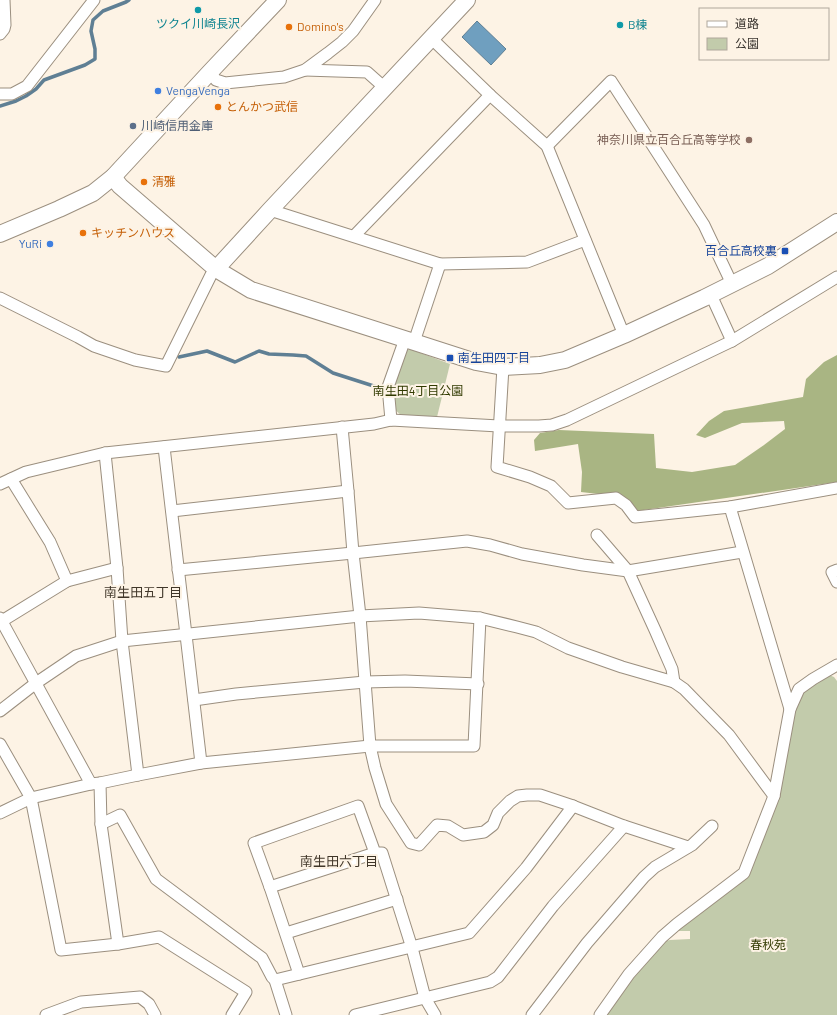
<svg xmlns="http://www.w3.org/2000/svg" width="837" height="1015" font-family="Barlow,'Noto Sans JP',sans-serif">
<rect width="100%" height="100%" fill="#fdf3e5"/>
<g fill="#c2cbab">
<path d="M410,349L450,364L437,417L402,416L393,408V388L405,351Z"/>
<path d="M829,675L834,677L837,681V1015H605L633,976L662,942L670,940L690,939V931H674L746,875L782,780L797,702L806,690Z"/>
</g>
<path fill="#a9b583" d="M837,355V482L637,511L616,496L581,492L582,472L578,444L535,451L534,440L540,433L559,430L654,434L656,468L692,472L735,465L764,445L785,429L784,421L742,423L705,438L696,435L709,421L724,411L803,397L806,379L824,362Z"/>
<path fill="#6f9fbf" stroke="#5f7f94" d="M477,21L506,49L491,65L462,37Z"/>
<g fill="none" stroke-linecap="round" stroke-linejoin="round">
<g stroke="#5f7f94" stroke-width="3.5">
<path d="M0,106L16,101L26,96L36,89L44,80L85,65L95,59V49L91,31L93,20L103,11L126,2L129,0"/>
<path d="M179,357L207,351L235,362L259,351L269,354L293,355L306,356L333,373L383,389"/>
</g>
<g stroke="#9b8f7f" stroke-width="13">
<g id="street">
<path d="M0,34L4,29L5,25L4,0"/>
<path d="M431,38L490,95L547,146L624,335"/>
<path d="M305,70L367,72L385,88"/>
<path d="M210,72L216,80L225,83L284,77L305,70L328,53L342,42L353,31L375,0"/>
<path d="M0,94H12L27,86L94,0"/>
<path d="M547,146L611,81L704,225L732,284"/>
<path d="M270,210L440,264L527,262L585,240"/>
<path d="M354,236L490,95"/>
<path d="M711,295L732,341"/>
<path d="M0,298L78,337L94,346L135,360L166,366L211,275L216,269"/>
<path d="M414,342L440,264"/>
<path d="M503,367L497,467L530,477L551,486L568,503L616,498L626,505L635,517L730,507L837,488"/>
<path d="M391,420L388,387L405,339"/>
<path d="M342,427L348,491L353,553L360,616L370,746L375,768L386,804L411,843L419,845L437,825L448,826L463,835L484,832L493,825L498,813L510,801L518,796L527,795H540L573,806L624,826L688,847"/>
<path d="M164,447L201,763"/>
<path d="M105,453L117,568L122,641L138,775"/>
<path d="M11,479L50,542L67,581"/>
<path d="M0,484L26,472L105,453L374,424L391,420L499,426H539L552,425L567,420L732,341L837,277"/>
<path d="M730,507L790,709"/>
<path d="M172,511L348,491"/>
<path d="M597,535L628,571L655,630L672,669L674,682L684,689L729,735L774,796"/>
<path d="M178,570L353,553L467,541L490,545L522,554L583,565L628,571L742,552"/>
<path d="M837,570L832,572L837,582"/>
<path d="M0,618L91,784"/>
<path d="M2,621L67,581L117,568"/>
<path d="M194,700L236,694L365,682L405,681L478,684"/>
<path d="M0,711L36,683L76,656L122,641L360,616L419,613L480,618L517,627L536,632L568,648L622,667L674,682"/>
<path d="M0,744L31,798L61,950L118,944L159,937L246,992L232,1015"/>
<path d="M100,783L101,824L118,944"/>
<path d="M0,813L31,798L91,784L100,783L138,775L201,763L370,746H474L480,618"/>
<path d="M101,824L120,815L156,879L262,958L272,977L275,980L286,1015"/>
<path d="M270,887L375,853"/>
<path d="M286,933L397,899"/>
<path d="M299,974L270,887L254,843L358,806L375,853H382L412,948L425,998L435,1015"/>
<path d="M275,980L469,933L526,868L573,806"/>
<path d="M46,1015L81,1002L140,997L149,1004L155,1015"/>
<path d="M355,1015L490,982L498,977L553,906L624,826"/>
<path d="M532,1015L587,943L644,877L655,867L692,845L712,826"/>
<path d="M600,1015L629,974L662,937L677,924L744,873L774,796L790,709L799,689L813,679L837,665"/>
</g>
</g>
<g stroke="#9b8f7f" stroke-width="18">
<g id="secondary">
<path d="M113,177L120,186L216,269L251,290L414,342L476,362L503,367L540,365L565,360L624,335L704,298L768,266L837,222"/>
<path d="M0,234L59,209L93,193L113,177L210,72L278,0"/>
<path d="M216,269L270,210L467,0"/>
</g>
</g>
<use href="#street" stroke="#fff" stroke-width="11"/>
<use href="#secondary" stroke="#fff" stroke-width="16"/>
</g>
<g fill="#0f9aa8" stroke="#fdf3e5" stroke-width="1.5">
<circle cx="198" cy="10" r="4"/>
<circle cx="620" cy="25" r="4"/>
</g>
<g fill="#e8710a" stroke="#fdf3e5" stroke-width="1.5">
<circle cx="289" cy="27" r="4"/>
<circle cx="218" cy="107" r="4"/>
<circle cx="144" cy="182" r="4"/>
<circle cx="83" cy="233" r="4"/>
</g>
<g fill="#3f7fe0" stroke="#fdf3e5" stroke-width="1.5">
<circle cx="158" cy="91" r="4"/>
<circle cx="50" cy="244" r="4"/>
</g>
<circle fill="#5c6f8a" stroke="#fdf3e5" stroke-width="1.5" cx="133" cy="126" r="4"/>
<circle fill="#8d6e63" stroke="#fdf3e5" stroke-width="1.5" cx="749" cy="140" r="4"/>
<g fill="#1a4fb4" stroke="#fdf3e5" stroke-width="1.5">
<rect x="781" y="247" width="8" height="8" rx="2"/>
<rect x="446" y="354" width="8" height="8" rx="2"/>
</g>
<g text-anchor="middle" stroke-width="4" stroke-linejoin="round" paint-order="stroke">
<g font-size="12" fill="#0d838f" stroke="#fdf3e5">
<text x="198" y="28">ツクイ川崎長沢</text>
<text x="628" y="29" text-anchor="start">B棟</text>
</g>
<g font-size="12" fill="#c56008" stroke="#fdf3e5" text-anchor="start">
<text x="297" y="31">Domino's</text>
<text x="226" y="111">とんかつ武信</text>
<text x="152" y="186">清雅</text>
<text x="91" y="237">キッチンハウス</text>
</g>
<g font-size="12" fill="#366cbe" stroke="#fdf3e5" text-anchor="start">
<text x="166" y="95">VengaVenga</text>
<text x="42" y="248" text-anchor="end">YuRi</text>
</g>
<g font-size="12" fill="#4e5e75" stroke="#fdf3e5" text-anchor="start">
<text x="141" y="130">川崎信用金庫</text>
</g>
<g font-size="12" fill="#785e54" stroke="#fdf3e5" text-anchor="end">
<text x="741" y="144">神奈川県立百合丘高等学校</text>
</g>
<g font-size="12" fill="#164399" stroke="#fdf3e5" text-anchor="end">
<text x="777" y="255">百合丘高校裏</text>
<text x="458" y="362" text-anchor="start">南生田四丁目</text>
</g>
<g font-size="12" fill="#313a00" stroke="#fdf3e5">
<text x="418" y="395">南生田4丁目公園</text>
<text x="768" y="949">春秋苑</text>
</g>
<g font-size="13" fill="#403629" stroke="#fdf3e5">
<text x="143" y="597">南生田五丁目</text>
<text x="339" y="866">南生田六丁目</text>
</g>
</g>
<rect x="699" y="8" width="130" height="52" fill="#fdf3e5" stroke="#afa79c"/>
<rect x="707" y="21" width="20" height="6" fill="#ffffff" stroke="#afa79c"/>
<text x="735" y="28" font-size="12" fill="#3a352f">道路</text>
<rect x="707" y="38" width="20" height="12" fill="#c2cbab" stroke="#afa79c"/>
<text x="735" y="48" font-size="12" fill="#3a352f">公園</text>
</svg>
